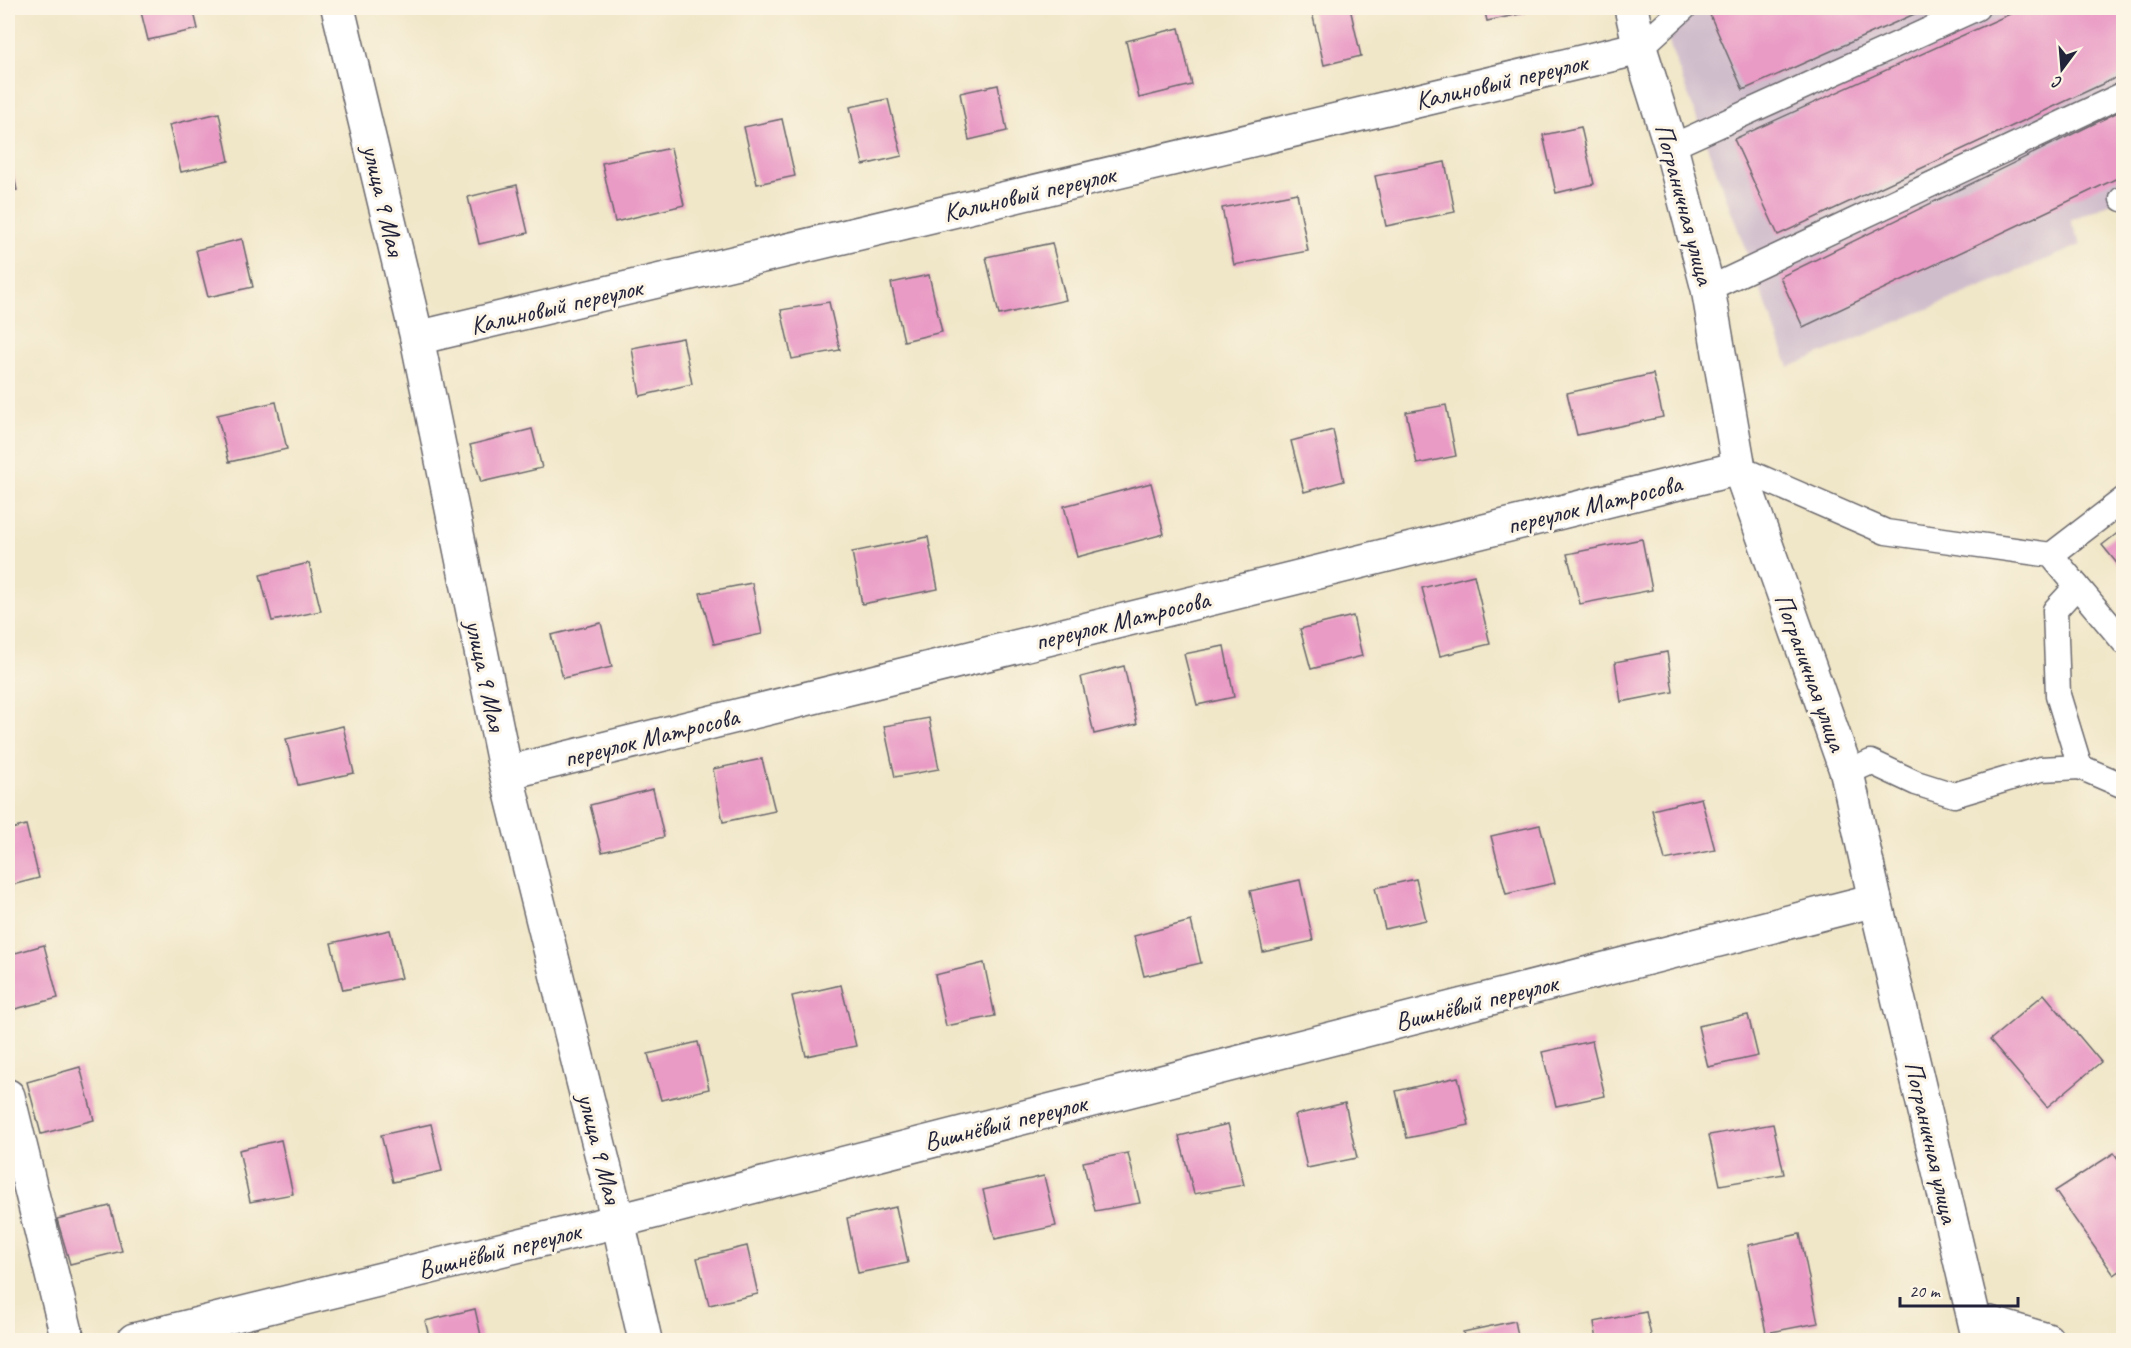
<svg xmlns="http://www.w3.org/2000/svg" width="2131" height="1348" font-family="Caveat,sans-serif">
<rect width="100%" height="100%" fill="#fcf5e5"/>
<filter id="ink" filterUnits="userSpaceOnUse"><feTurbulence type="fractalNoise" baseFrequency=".0167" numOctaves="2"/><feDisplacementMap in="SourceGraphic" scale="12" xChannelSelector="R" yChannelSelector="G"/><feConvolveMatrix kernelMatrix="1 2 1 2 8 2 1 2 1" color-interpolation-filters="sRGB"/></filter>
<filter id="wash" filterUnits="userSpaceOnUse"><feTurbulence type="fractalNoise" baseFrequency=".008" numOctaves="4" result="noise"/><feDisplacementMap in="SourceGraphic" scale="24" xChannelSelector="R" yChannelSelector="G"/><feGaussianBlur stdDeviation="1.35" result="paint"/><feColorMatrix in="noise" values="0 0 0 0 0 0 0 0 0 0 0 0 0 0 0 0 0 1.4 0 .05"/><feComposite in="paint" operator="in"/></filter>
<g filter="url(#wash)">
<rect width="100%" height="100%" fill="#f0e6c8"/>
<path fill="#d0bdcc" d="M1656,8H2123V198L2070,220L2081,245L1789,367Z"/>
<g id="blocks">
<g fill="#e99ac5">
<path d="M140,8H193L198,29L148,40Z"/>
<path d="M1311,8H1350L1361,56L1324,65Z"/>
<path d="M1484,8H1524L1525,13L1487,21Z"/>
<path d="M1707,8H1928L1743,90Z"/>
<path d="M2023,8H2124V74L1778,235L1734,139Z"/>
<path d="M1179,28L1192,85L1139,98L1126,41Z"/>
<path d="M998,85L1007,131L969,140L960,93Z"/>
<path d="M888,99L902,156L863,165L850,107Z"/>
<path d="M2124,109V175L1803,327L1780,277Z"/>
<path d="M219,113L229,161L181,172L169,125Z"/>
<path d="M782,119L795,176L757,184L744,127Z"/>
<path d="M1581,127L1594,184L1556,193L1543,135Z"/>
<path d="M671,148L684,205L615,222L602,163Z"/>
<path d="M8,150L17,190L8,191Z"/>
<path d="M1445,162L1455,212L1386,226L1375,176Z"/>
<path d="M517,185L528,233L479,244L468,197Z"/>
<path d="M1297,193L1308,251L1234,265L1222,208Z"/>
<path d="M242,239L253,287L208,297L196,250Z"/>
<path d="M1052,243L1066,300L999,315L986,257Z"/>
<path d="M929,275L942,332L904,341L891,283Z"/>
<path d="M829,302L840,350L792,359L781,310Z"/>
<path d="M683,338L692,384L640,396L632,348Z"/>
<path d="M1653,374L1663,417L1577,435L1567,393Z"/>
<path d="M276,402L287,449L229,462L217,415Z"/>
<path d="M1446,405L1456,456L1417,464L1406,412Z"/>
<path d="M532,429L542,468L481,482L470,445Z"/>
<path d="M1333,430L1344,481L1304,492L1291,441Z"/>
<path d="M1151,483L1164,534L1077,557L1064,506Z"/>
<path d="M2124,528V572L2102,545Z"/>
<path d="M928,537L938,589L862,604L852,552Z"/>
<path d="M1642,539L1652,590L1580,604L1567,554Z"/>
<path d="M309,563L321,611L272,621L260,575Z"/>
<path d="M1474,575L1490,644L1440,656L1422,588Z"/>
<path d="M752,583L762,634L714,644L700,593Z"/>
<path d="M1353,616L1362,656L1311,669L1300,629Z"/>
<path d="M601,623L612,667L563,678L551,635Z"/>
<path d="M1224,646L1234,697L1197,705L1184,654Z"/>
<path d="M1667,652L1673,692L1621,702L1615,662Z"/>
<path d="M1124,666L1137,724L1094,734L1081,677Z"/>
<path d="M929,718L939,769L895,777L884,726Z"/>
<path d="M343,726L354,773L298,785L286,739Z"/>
<path d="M762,759L775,811L723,822L713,769Z"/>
<path d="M653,789L664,837L602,852L590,805Z"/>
<path d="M1701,798L1715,850L1665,860L1652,810Z"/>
<path d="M26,825L39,878L8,886V830Z"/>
<path d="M1540,825L1555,883L1506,894L1491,836Z"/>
<path d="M1416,879L1426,920L1385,929L1375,888Z"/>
<path d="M1300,880L1313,941L1263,952L1250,891Z"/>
<path d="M1191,921L1201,963L1144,976L1134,936Z"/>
<path d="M390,930L402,978L343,990L331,943Z"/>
<path d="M44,945L58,998L15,1009L8,982V955Z"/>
<path d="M984,963L995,1016L946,1026L935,975Z"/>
<path d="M841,985L856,1046L806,1056L792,996Z"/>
<path d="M2044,994L2101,1062L2047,1107L1990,1040Z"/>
<path d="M1748,1015L1758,1056L1708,1067L1698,1026Z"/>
<path d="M1592,1041L1605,1096L1556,1106L1542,1052Z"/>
<path d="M698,1042L709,1089L661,1100L648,1054Z"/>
<path d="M80,1067L94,1120L41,1134L27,1082Z"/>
<path d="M1458,1077L1469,1125L1407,1138L1396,1091Z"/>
<path d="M1345,1103L1357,1158L1307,1168L1295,1115Z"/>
<path d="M431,1124L442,1171L393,1182L381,1135Z"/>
<path d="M1228,1124L1244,1185L1194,1194L1179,1136Z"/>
<path d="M1773,1124L1784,1174L1720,1185L1709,1135Z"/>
<path d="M281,1140L293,1194L250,1202L239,1150Z"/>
<path d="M1128,1153L1140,1203L1095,1211L1083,1162Z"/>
<path d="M2114,1153L2124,1167V1268L2114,1275L2055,1191Z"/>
<path d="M1044,1176L1056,1226L995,1239L983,1190Z"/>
<path d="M110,1206L122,1251L70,1264L57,1219Z"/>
<path d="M896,1207L908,1263L858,1273L847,1218Z"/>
<path d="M1800,1234L1818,1323L1766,1333L1748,1245Z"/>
<path d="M747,1246L758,1294L709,1305L697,1258Z"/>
<path d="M475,1309L482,1340H430L425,1321Z"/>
<path d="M1646,1312L1652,1340H1597L1594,1322Z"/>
<path d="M1515,1321L1519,1340H1465L1463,1332Z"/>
</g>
</g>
</g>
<g filter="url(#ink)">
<use href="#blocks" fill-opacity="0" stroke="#6a676c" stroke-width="1.5"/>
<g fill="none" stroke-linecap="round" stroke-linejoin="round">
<g stroke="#6a676c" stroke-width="27">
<g id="service">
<path d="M1640,48L1684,8"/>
<path d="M1671,147L1977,8"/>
<path d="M2122,199L2124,198"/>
<path d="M1708,289L2124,94"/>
<path d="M1739,468L1886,532L2051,555L2124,642"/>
<path d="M2051,555L2124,499"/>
<path d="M2077,586L2055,610L2058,695L2080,767"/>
<path d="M1847,773L1871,762L1916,783L1954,795L2041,769L2080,767L2124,786"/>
</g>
</g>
<g stroke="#6a676c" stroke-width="36">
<g id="minor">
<path d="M1631,8L1640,48L1671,147L1708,289L1739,468L1847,773L1875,900L1979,1340"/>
<path d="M417,338L1640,48"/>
<path d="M506,773L1739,468"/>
<path d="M8,1096L68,1340"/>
<path d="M134,1340L618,1221L1875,900"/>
<path d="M1988,1340L1990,1323L2047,1340"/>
</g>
</g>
<g stroke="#6a676c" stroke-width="36">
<path id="primary" d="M338,8L417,338L506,773L618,1221L645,1340"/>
</g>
<use href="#service" stroke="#fff" stroke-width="24"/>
<use href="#minor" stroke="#fff" stroke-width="33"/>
<use href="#primary" stroke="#fff" stroke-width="33"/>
</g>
</g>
<g text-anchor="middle" stroke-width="6" stroke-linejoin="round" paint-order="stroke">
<g font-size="26" fill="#22223b" stroke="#fcf5e5">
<text transform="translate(1501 81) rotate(-13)" y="9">Калиновый переулок</text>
<text transform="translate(1029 193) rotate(-13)" y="9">Калиновый переулок</text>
<text transform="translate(384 200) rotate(77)" y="9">улица 9 Мая</text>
<text transform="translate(1685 204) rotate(75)" y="9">Пограничная улица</text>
<text transform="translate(556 306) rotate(-13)" y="9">Калиновый переулок</text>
<text transform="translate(1594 504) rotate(-14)" y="9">переулок Матросова</text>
<text transform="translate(1122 620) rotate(-14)" y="9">переулок Матросова</text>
<text transform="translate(1811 672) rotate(70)" y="9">Пограничная улица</text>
<text transform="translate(486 675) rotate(78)" y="9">улица 9 Мая</text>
<text transform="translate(651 737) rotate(-14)" y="9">переулок Матросова</text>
<text transform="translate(1476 1002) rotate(-14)" y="9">Вишнёвый переулок</text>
<text transform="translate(1005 1122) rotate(-14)" y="9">Вишнёвый переулок</text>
<text transform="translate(1932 1142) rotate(77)" y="9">Пограничная улица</text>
<text transform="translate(600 1148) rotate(76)" y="9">улица 9 Мая</text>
<text transform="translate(499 1250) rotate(-14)" y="9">Вишнёвый переулок</text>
</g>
</g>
<rect width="2131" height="1348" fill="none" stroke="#fcf5e5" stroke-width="30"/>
<g transform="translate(2062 69) rotate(196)" stroke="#fcf5e5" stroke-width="4.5" paint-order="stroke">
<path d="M0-4.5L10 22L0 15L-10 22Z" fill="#22223b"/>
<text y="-9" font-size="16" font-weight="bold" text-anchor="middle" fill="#22223b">С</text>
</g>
<path d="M1900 1297v9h118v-9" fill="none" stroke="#22223b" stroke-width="3"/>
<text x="1909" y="1297" font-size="18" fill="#22223b" stroke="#fcf5e5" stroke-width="4.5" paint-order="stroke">20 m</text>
</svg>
